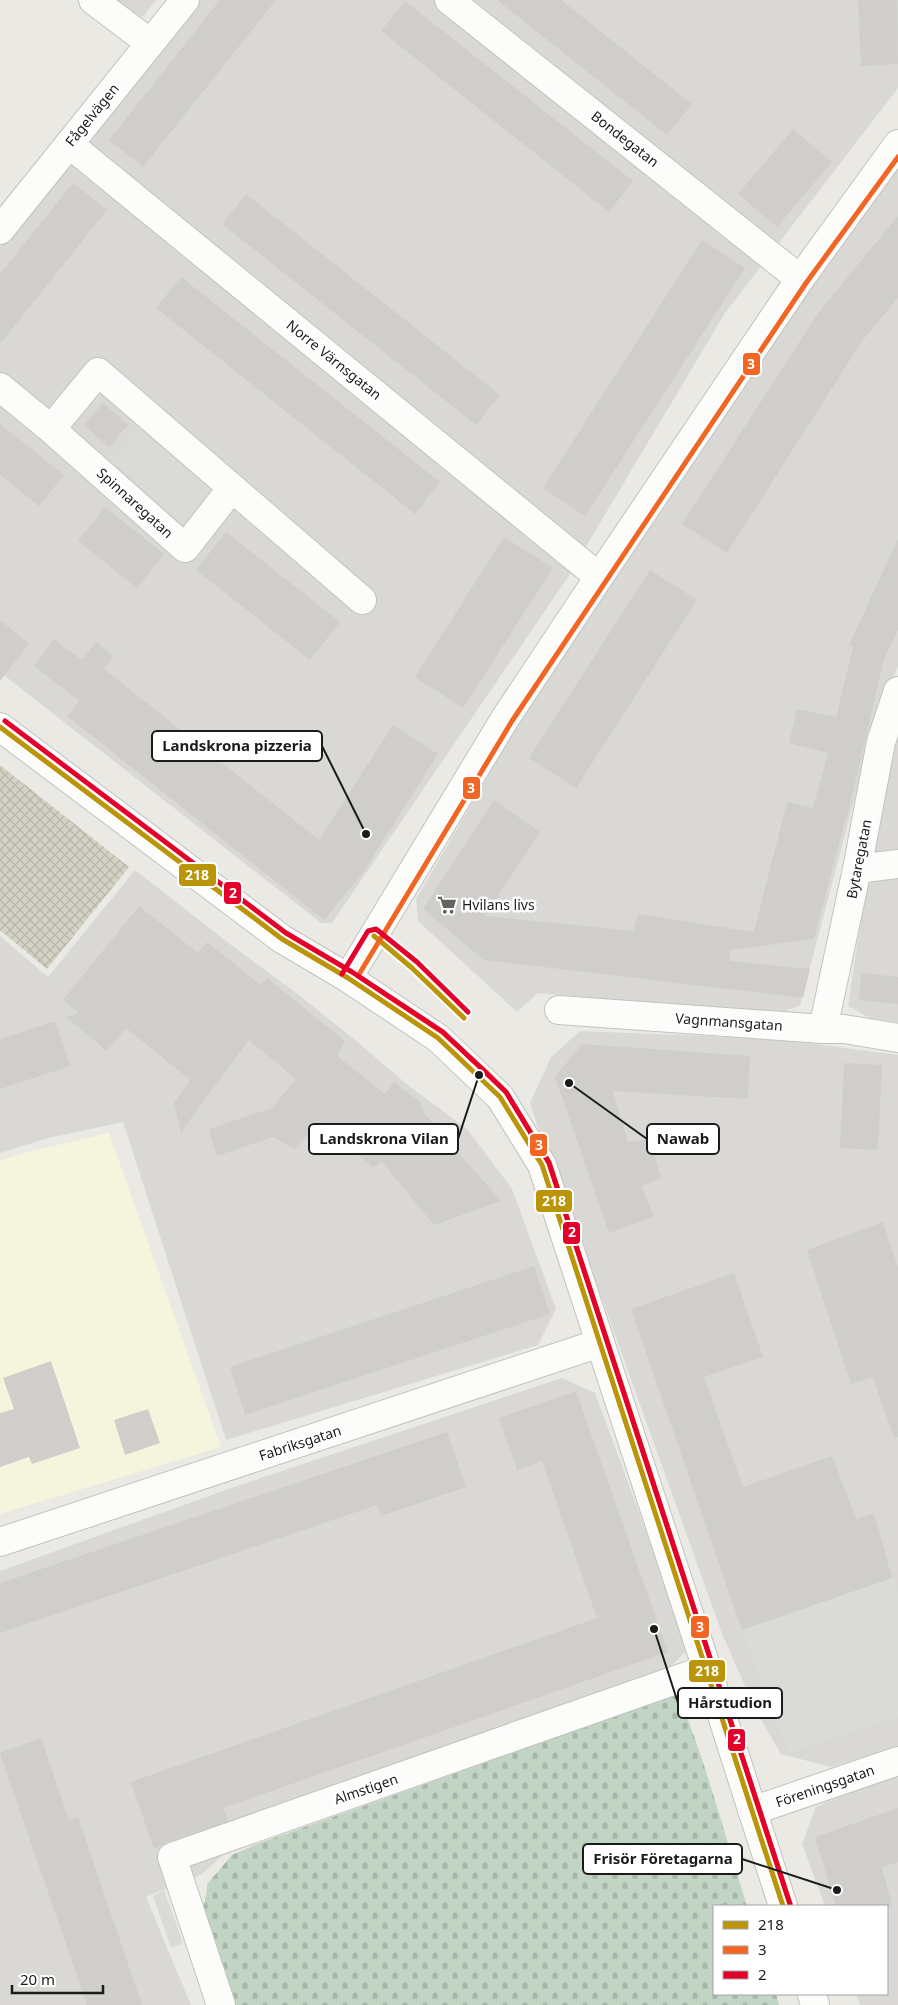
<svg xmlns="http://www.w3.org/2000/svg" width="898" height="2005" font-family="'Noto Sans',sans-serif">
<defs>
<pattern id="construction-cross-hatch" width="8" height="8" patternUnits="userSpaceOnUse" patternTransform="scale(1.25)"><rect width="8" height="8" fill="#d3d3c5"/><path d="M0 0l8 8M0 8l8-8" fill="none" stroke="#b5b5a9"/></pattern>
<pattern id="cemetery-stones" width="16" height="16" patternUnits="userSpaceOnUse" patternTransform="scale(1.25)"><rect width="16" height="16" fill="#c2d5c4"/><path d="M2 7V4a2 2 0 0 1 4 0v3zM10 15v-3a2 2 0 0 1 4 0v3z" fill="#a6b6a8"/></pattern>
</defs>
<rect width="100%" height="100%" fill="#eae9e4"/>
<g fill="#d9d8d5">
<path d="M106,0H156L144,16L127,18Z"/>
<path d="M198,0H898V88L725,313L566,580L332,923H321L0,672V247Z"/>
<path d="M898,166V666L875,721L800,1005L777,1015L538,993L517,1012L418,921L416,899L603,579L797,298Z"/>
<path d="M898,708V1022L870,1018L848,1006L866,884Z"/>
<path d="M135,870L231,945L295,992L349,1035L409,1086L467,1129L512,1189L556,1309L538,1345L226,1440L123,1122L48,1138L0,1153V936L48,977Z"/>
<path d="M580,1031L777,1039L898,1055V1746L831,1767L781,1754L756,1711L723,1636L604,1304L551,1168L530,1103L551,1057Z"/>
<path d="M562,1378L595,1393L689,1648L663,1674L225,1853L202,1874L146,1897L191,2005H0V1571L234,1487Z"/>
<path d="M898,1771V2005H860L856,1994H887V1906H825L802,1844L816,1807Z"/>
</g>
<path fill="#f4f5dd" d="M109,1133L221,1447L0,1514V1160L36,1150Z"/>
<path fill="url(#construction-cross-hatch)" d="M0,765L129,867L47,969L0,930Z"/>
<path fill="url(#cemetery-stones)" d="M678,1694C706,1763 725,1835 747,1906H714V1994H776L779,2005H233L202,1916L208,1883L232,1855L257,1844Z"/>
<g fill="#dadad7">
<path d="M142,424L214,488L183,524L110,459Z"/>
<path d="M892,1578L898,1593V1717L789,1753L742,1630Z"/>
<path d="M164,1890L183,1943L171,1948L153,1896Z"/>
</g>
<g fill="#d0cecb">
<path d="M220,0H276L143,167L109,140Z"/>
<path d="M497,0H561L692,104L667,135Z"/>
<path d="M858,0H897L898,64L861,66Z"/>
<path d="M405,1L633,181L609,212L381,31Z"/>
<path d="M793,129L832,162L777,227L738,194Z"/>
<path d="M73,183L107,210L0,344V274Z"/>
<path d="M246,194L500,395L476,425L222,224Z"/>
<path d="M898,216V298L862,341L727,553L682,524L818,313Z"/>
<path d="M702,240L745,268L585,516L543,488Z"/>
<path d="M181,277L440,482L415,514L156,308Z"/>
<path d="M103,403L128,425L109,447L84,425Z"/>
<path d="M0,424L64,475L39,506L0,475Z"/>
<path d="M105,507L164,554L137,588L78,541Z"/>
<path d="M226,532L340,622L310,660L196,570Z"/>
<path d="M504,537L553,568L463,708L415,677Z"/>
<path d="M898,539V630L884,659L847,817H846L814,939L730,950V961L810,969L803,998L484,960L423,909L494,800L540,832L485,916L633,931L638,914L754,932L787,802L813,808L828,753L789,743L797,709L836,717L853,647L849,645Z"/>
<path d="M650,570L697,600L576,788L529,758Z"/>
<path d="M0,620L29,644L0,681Z"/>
<path d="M54,639L82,660L96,642L114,656L104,669L319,840L393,725L438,754L362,874L324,920L67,716L79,701L34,666Z"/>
<path d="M139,906L198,953L207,942L261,985L267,978L345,1041L337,1056L385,1094L394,1082L419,1101L425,1114L442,1134L450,1139L458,1152L501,1201L434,1225L382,1162L373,1167L319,1124L294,1149L273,1137L217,1156L209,1129L272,1108L296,1079L249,1040L181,1132L174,1103L190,1080L126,1028L107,1051L66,1017L79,1013L63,1000Z"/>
<path d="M861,973L898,977V1004L859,1000Z"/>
<path d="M55,1021L70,1066L0,1089V1039Z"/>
<path d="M582,1044L750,1056L748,1099L613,1091L628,1142L650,1139L661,1178L641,1186L654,1216L609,1233L555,1077Z"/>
<path d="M844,1063L882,1065L878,1150L840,1148Z"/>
<path d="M883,1222L898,1267V1437L894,1438L873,1377L851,1384L807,1250Z"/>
<path d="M534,1266L550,1314L245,1415L230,1367Z"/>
<path d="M734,1273L763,1357L704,1377L743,1487L832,1456L856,1519L874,1513L892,1578L742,1630L631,1309Z"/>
<path d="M51,1361L80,1448L32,1464L29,1457L0,1467V1413L14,1409L3,1378Z"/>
<path d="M576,1391L668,1652L223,1808L228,1821L167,1842L154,1849L131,1782L597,1618L542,1461L517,1470L499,1418Z"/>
<path d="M148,1409L160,1443L125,1455L114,1420Z"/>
<path d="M447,1432L466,1487L381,1516L377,1505L0,1633V1583Z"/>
<path d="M41,1738L69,1820L78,1817L142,2005H87L0,1753Z"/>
<path d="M898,1808V1862L882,1867L892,1906H836L815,1837Z"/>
</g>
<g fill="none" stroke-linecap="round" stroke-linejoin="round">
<g stroke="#c2c2c0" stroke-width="30">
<g id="minor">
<path d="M93,0L150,43"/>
<path d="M449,0L800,279"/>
<path d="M69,144L599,577"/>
<path d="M0,230L185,0"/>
<path d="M0,387L51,429L185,548L232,488"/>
<path d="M51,429L98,372L362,600"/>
<path d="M857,869L898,864"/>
<path d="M348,978L506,717L599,577L800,279L898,144"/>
<path d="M559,1010L823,1029H844L898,1038"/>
<path d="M823,1029L857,869L881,742L898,691"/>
<path d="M0,1542L600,1343"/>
<path d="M752,1811L898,1761"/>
<path d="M221,2005L172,1857L707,1669"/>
</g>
</g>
<g stroke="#c2c2c0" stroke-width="30">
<g id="tertiary">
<path d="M0,727L282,939L348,978L438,1038L500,1097L542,1165L707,1669L783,1906"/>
<path d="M812,1994L815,2005"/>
</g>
</g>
<use href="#minor" stroke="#fcfcfb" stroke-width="28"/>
<use href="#tertiary" stroke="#fcfcfb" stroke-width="28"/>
<g stroke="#fff" stroke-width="9">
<g id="bus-1">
<path d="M0,727L282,939L348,978L438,1038L500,1097L542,1165L783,1906"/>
<path d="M374,936L412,968L464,1018"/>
</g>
</g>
<g stroke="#fff" stroke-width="9">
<path id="bus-2" d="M790,1904L549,1162L506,1092L484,1070L442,1032L358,976L512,721L806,283L898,157"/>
</g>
<g stroke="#fff" stroke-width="9">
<g id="bus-3">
<path d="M5,721L286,933L352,972L443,1032L506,1092L549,1163L790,1904"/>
<path d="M342,974L368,931L376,929L417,962L468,1012"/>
</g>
</g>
<use href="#bus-1" stroke="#ba9508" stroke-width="5"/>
<use href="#bus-2" stroke="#f26522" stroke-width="5"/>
<use href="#bus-3" stroke="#e4002b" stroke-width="5"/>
</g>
<defs>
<g id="supermarket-bare" transform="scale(1.5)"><path d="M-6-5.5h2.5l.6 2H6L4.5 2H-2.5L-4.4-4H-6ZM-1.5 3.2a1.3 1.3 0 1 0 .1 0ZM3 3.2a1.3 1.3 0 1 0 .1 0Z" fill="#636361" stroke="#fff" stroke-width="2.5" paint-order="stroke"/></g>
</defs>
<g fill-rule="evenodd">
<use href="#supermarket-bare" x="447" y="905"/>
</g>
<g text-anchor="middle" stroke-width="5" stroke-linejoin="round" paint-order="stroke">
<g font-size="14" fill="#1b1b1b" stroke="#fff">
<text transform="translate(92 115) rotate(-51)" y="5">Fågelvägen</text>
<text transform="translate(625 139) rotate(38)" y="5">Bondegatan</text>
<text transform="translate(334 360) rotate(39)" y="5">Norre Värnsgatan</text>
<text transform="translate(135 503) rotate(42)" y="5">Spinnaregatan</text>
<text transform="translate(859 859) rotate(-79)" y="5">Bytaregatan</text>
<text transform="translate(729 1022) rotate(4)" y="5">Vagnmansgatan</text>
<text transform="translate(300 1443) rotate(-18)" y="5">Fabriksgatan</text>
<text transform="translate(825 1786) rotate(-19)" y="5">Föreningsgatan</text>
<text transform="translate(366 1789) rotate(-19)" y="5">Almstigen</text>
</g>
<g font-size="14" fill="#1b1b1b" stroke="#fff" text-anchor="start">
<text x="462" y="910">Hvilans livs</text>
</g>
</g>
<path fill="none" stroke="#1b1b1b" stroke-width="2" d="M366 834L322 746M479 1075L458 1139M569 1083L647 1139M654 1629L678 1703M837 1890L742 1859"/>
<g fill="#1b1b1b" stroke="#fff" stroke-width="2">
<circle cx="366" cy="834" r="5"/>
<circle cx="479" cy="1075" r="5"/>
<circle cx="569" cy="1083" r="5"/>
<circle cx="654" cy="1629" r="5"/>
<circle cx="837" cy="1890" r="5"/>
</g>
<g fill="#fff" stroke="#1b1b1b" stroke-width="2">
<rect x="152" y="731" width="170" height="30" rx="5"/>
<rect x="309" y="1124" width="149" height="30" rx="5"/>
<rect x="647" y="1124" width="72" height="30" rx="5"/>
<rect x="678" y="1688" width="104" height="30" rx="5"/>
<rect x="583" y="1844" width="159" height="30" rx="5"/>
</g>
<g font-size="15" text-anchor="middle" font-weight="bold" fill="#1b1b1b">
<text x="237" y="751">Landskrona pizzeria</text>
<text x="384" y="1144">Landskrona Vilan</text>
<text x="683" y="1144">Nawab</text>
<text x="730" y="1708">Hårstudion</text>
<text x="663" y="1864">Frisör Företagarna</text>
</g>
<g stroke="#fff" stroke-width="2">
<rect x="742" y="352" width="19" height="24" rx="5" fill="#f26522"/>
<rect x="462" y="776" width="19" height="24" rx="5" fill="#f26522"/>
<rect x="178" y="863" width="39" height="24" rx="5" fill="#ba9508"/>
<rect x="223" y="881" width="19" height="24" rx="5" fill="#e4002b"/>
<rect x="529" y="1133" width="19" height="24" rx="5" fill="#f26522"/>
<rect x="535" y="1189" width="38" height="24" rx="5" fill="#ba9508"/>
<rect x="562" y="1221" width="19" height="24" rx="5" fill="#e4002b"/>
<rect x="690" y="1615" width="20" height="24" rx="5" fill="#f26522"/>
<rect x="688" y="1659" width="38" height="24" rx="5" fill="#ba9508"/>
<rect x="727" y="1728" width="19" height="24" rx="5" fill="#e4002b"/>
</g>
<g font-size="14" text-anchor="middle" font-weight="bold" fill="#fff">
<text x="751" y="369">3</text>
<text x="471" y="793">3</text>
<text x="197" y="880">218</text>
<text x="233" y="898">2</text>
<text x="539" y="1150">3</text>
<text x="554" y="1206">218</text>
<text x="572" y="1237">2</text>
<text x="700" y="1632">3</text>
<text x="707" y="1676">218</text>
<text x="737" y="1744">2</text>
</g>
<rect x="713" y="1905" width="175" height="90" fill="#ffffff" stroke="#a4a4a4"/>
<rect x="723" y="1921" width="25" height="8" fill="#ba9508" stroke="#a4a4a4"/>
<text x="758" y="1930" font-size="15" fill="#1b1b1b">218</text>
<rect x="723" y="1946" width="25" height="8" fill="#f26522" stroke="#a4a4a4"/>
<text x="758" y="1955" font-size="15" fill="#1b1b1b">3</text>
<rect x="723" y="1971" width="25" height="8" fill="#e4002b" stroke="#a4a4a4"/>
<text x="758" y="1980" font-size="15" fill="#1b1b1b">2</text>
<path d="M12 1985v8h91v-8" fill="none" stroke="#1b1b1b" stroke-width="2.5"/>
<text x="20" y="1985" font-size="15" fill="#1b1b1b" stroke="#ffffff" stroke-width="4" paint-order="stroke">20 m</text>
</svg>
